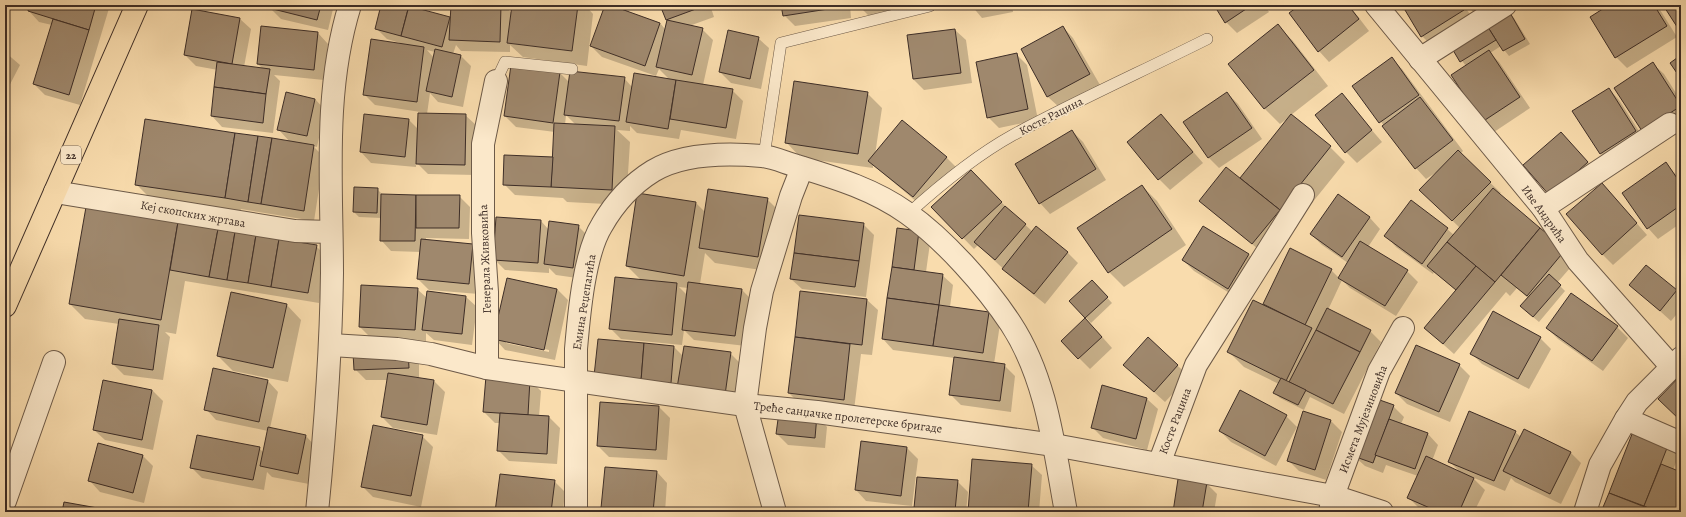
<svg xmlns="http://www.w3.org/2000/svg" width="1686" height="517" font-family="Alegreya,serif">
<rect width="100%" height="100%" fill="#f9dcad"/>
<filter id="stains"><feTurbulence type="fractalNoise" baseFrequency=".005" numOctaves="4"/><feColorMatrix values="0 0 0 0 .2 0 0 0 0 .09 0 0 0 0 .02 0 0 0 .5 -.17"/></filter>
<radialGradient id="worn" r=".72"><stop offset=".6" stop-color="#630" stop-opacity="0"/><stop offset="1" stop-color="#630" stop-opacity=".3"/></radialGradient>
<g fill="#0003" fill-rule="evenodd">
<path d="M30,5H110L80,105L45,95L34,84L52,25L39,22L29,11Z"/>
<path d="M270,5H334L328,30L281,19L270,8Z"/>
<path d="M382,5H422L421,10L451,19L452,5H503L512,13L513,5H585L593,14L587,66L523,57L510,45V52L461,51L456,45L453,54L461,56L471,66L463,107L438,102L430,93L427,114L465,115L476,125V175L428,174L416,162V167L371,163L361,152L409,120L418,129L427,113L375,105L364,94L400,43L387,39L376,28ZM427,50L435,52L434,58Z"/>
<path d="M606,5H651V6L624,11L660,23L665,29L667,20L661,5H710L714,17L689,26L702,29L713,40L703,85L732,90L743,101L736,139L681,130L679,139L637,133L630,126V131L617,130L630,142L626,205L567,202L563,198L515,195L504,184L552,158L555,132L516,127L505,116L560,73L569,82L624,78L632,87L670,80L659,69L656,76L602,57L591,46ZM566,115L576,125H565Z"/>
<path d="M782,5H850L851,18L795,26L784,15Z"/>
<path d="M858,5H911L912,14L868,15Z"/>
<path d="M971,5H1012L1013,12L982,18Z"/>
<path d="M1215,5H1264L1269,12L1237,33L1226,22Z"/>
<path d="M1301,5H1349L1369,31L1329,62L1319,51Z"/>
<path d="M1403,5H1464L1474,21L1433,47L1422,36Z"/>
<path d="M1467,5H1501L1479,19Z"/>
<path d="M1611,5H1657L1677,37L1627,68L1616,57Z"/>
<path d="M1508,12L1514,18L1530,44L1509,56L1501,46L1490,53L1499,62L1530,108L1494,132L1483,122L1466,66L1451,46Z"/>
<path d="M240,19L251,29L244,67L263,69L258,64L318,33L328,44L324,80L274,75L280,81L273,133L222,127L212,116L218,70L196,66L185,55Z"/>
<path d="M1278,26L1293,41L1328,86L1291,115L1330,147L1345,162L1295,224L1264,254L1200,201L1240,179L1291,116L1280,124L1265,109L1229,64Z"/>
<path d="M1063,27L1073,38L1100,85L1059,107L1048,97Z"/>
<path d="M955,30L966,40L972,83L924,90L913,79Z"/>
<path d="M758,38L769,48L761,89L731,83L720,72Z"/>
<path d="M5,52L20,65L5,94Z"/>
<path d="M1016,54L1027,65L1038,120L999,128L988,117Z"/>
<path d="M1391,58L1402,69L1463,151L1460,154L1501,193L1499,194L1576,261L1557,283L1565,291L1539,322L1527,312L1529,299L1517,288L1510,296L1506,292L1454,354L1425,328L1457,291L1434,272L1433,274L1396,247L1386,236L1447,229L1454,235L1460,228L1421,190L1440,170L1426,179L1416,168L1354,86Z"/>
<path d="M1653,64L1664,74L1681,101V124L1654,141Z"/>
<path d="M1609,89L1619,100L1646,142L1612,164L1601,154L1574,112Z"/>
<path d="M867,93L882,108L875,155L946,157L957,168L924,208L873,165V168L801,158L786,142Z"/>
<path d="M1227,93L1238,104L1262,139L1219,168L1208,157Z"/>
<path d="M1342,95L1382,142L1357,163L1346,152Z"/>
<path d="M315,99L325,110L317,147L313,146L324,157L314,221L241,209L240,213L151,199L136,184L291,143L278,129Z"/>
<path d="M1161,115L1203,163L1170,190L1159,179Z"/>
<path d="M1072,131L1083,142L1106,180L1050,214L1040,203Z"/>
<path d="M1561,133L1598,173L1562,206Z"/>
<path d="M1666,163L1681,181V223L1658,239L1648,228Z"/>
<path d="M971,171L1007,208L1033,232L1067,252L1078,263L1045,304L1014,279L978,245L974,249L933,207Z"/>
<path d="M1142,186L1157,201L1186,245L1124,287L1109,272Z"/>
<path d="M377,189L383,195L459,196L470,207L469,239L426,238V241L472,245L483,256L479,294L429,290L418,279L421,252L391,251L381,240V218L359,217L354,212Z"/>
<path d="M1612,195L1647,235L1613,265L1602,254Z"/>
<path d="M1338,196L1370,218L1380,229L1368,247L1407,271L1418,282L1396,316L1350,288L1342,280L1328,310L1370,331L1381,342L1344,414L1310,397L1304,410L1280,398L1274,392L1279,384L1244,367L1229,352L1267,308L1264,304L1331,270L1339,278L1348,263L1322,245L1311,234Z"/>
<path d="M767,199L782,214L773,272L715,263L705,253L700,284L741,289L752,300L746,346L694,340L684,330L682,345L621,339L610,328L642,281L627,266L696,203L706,213ZM679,287L688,288L687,295Z"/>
<path d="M87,208L316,246L327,257L319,303L185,281L176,334L165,332L170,337L163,380L124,375L113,364L119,324L85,319L70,304Z"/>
<path d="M541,221L549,230L578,226L589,237L584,279L556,275L549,268V273L505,270L494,259Z"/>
<path d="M863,224L874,235L866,297L802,289L791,279Z"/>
<path d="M1204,227L1249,255L1260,266L1239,299L1194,271L1183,260Z"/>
<path d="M898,229L919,232L930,243L926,272L942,275L953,285L950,307L989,313L1000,324L994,364L1004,365L1015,376L1011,412L961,405L950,394L955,358L893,350L883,339Z"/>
<path d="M1092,281L1112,303L1091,323L1070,301Z"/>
<path d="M1631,285L1676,291L1681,296V309L1671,321Z"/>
<path d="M417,289L427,298V292L466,297L477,307L472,345L434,340L426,333V341L371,338L360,327Z"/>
<path d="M557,289L568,300L555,360L505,350L495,339ZM506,341L549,350V352L506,343Z"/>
<path d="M801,292L867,300L878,310L872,355L861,354L854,410L800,404L789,393Z"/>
<path d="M286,304L301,320L288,382L233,371L218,356Z"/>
<path d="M1493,313L1540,338L1551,349L1529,389L1482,364L1471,353Z"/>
<path d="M1617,327L1628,338L1603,371L1558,339L1547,328Z"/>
<path d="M1096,330L1112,348L1090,369L1062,341Z"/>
<path d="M1148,339L1189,376L1165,402L1135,375Z"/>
<path d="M674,347L683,356L730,353L741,364L736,405L606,387Z"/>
<path d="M354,354L419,363V379L434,381L445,392L437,435L393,428L382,417L388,380H366L355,369Z"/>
<path d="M1459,365L1470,376L1450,422L1407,404L1396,393Z"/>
<path d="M530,380L541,391L539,417H549L560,428L557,464L509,461L498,450L500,423H495L484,412Z"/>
<path d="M268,381L278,392L270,428L306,436L316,447L309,484L272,477L267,472L264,490L202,478L191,467L259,448L264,453L268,431L216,420L206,409Z"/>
<path d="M1103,387L1147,399L1158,409L1147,450L1103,438L1092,427Z"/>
<path d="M152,390L163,401L153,450L105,440L94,430Z"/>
<path d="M1393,406L1404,417L1401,424L1428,434L1438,445L1432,461L1461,473L1449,461L1515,432L1521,437L1570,452L1581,463L1561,504L1515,482L1511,478L1505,491L1472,477L1485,490L1474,512H1427L1419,508L1408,497L1418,476L1386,465L1383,473L1365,466L1354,456Z"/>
<path d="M659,407L670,418L667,460L609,457L598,446Z"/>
<path d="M1303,412L1331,421L1342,432L1326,480L1299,471L1288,460Z"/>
<path d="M817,416L827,427L825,448L788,445L777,434Z"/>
<path d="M1286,416L1297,427L1276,466L1231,442L1220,431Z"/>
<path d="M1635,431L1668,444L1679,455L1673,470L1681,474V512H1602Z"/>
<path d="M422,436L433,447L421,507L373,497L362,486Z"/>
<path d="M862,442L907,448L918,459L912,506L866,501L856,490Z"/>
<path d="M142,455L153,466L144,503L100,492L90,481Z"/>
<path d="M1031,465L1042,475L1039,512H969Z"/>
<path d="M657,472L667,483L665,512H607L602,507Z"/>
<path d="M554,481L565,492L563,512H496Z"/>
<path d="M957,481L968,492L966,512H920L915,508Z"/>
<path d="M1206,483L1217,494L1214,512H1174Z"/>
</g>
<g fill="#9f886d" stroke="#3e2e27">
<path d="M29,5H96L89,30L28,11Z"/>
<path d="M269,5H321L317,20L269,8Z"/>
<path d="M381,5H409L401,36L375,29Z"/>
<path d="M451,5H501L500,42L449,40Z"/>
<path d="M512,5H578L572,51L507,43Z"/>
<path d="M605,5H610L660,23L645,66L590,46Z"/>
<path d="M660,5H704V6L666,20Z"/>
<path d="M781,5H841V7L783,16Z"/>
<path d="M1214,5H1252L1225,23Z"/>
<path d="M1300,5H1348L1359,19L1318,52L1289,13Z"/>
<path d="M1402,5H1461L1464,10L1421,37Z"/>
<path d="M1609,5H1654L1667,26L1615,58L1590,17Z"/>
<path d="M1663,5H1681V33Z"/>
<path d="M409,6L450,17L442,47L401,36Z"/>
<path d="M192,9L240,18L232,64L184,55Z"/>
<path d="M1509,11L1525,39L1503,51L1486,24Z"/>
<path d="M53,19L89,30L69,95L33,84Z"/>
<path d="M667,20L703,28L692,75L656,67Z"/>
<path d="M1278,24L1314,70L1264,109L1228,64Z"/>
<path d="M1486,24L1496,40L1460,62L1450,45Z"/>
<path d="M261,26L318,32L314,70L257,64Z"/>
<path d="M1063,26L1090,74L1047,97L1021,49Z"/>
<path d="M955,29L961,73L913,79L907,35Z"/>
<path d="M728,30L759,37L750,79L719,72Z"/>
<path d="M371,39L424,47L417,102L363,95Z"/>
<path d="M435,49L461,55L452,97L426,91Z"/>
<path d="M1489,50L1520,97L1482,122L1451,75Z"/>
<path d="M1017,53L1028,109L987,118L976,62Z"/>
<path d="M1681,55V79L1670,63Z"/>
<path d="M1392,57L1419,95L1379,123L1352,86Z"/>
<path d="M217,62L270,69L266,94L214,87Z"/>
<path d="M1653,62L1681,106L1642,131L1614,88Z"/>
<path d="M511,65L560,72L553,123L504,116Z"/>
<path d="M570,71L625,77L619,121L564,115Z"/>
<path d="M634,73L676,80L668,129L626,122Z"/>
<path d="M676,80L733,89L726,128L670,119Z"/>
<path d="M794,81L868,92L858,154L785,143Z"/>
<path d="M214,87L266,94L263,123L211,116Z"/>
<path d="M1609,88L1636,131L1600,154L1572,111Z"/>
<path d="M286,92L315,99L307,136L277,130Z"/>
<path d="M1227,92L1252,128L1208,158L1183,122Z"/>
<path d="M1342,93L1372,130L1345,153L1315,115Z"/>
<path d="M1420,97L1453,140L1415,169L1382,126Z"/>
<path d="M418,113L466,114L465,165L416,164Z"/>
<path d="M364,114L409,119L405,157L360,152Z"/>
<path d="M1161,114L1193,152L1158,180L1127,142Z"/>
<path d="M1291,114L1331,146L1280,210L1240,178Z"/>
<path d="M145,119L235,133L225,198L135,185Z"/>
<path d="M902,120L947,157L913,197L868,161Z"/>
<path d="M554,123L615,126L612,190L551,187Z"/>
<path d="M1072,130L1096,169L1039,204L1015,164Z"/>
<path d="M1561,132L1588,162L1550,196L1523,165Z"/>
<path d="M235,133L258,136L248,202L225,198Z"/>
<path d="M258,136L272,138L261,204L248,202Z"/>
<path d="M272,138L314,145L304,211L261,204Z"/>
<path d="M1458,150L1491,182L1452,221L1419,190Z"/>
<path d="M504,155L553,157L551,187L503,185Z"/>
<path d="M1666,162L1681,184V205L1647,229L1622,193Z"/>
<path d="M1226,167L1280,210L1252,244L1199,201Z"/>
<path d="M971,170L1002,202L962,239L931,207Z"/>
<path d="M1602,183L1637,223L1602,255L1566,214Z"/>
<path d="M1142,185L1172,229L1108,273L1077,228Z"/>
<path d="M354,187L378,188L377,213L353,212Z"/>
<path d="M1493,188L1540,228L1495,282L1447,242Z"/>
<path d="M708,189L768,198L758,257L699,248Z"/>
<path d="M637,193L696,202L684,276L626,266Z"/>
<path d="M381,194L416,195L415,241H380Z"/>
<path d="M1338,194L1370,217L1342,257L1310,234Z"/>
<path d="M416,195H460L459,228H416Z"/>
<path d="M1411,200L1448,228L1422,264L1384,236Z"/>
<path d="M1005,206L1026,224L995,260L974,242Z"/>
<path d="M86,207L178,222L161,320L69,304Z"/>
<path d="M799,215L864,223L859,261L794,253Z"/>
<path d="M496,217L541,220L538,263L493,260Z"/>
<path d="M549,221L579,225L573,268L544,264Z"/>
<path d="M178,222L218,229L209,277L170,270Z"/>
<path d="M1036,226L1068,252L1034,294L1002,269Z"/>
<path d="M1203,226L1249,254L1228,289L1182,260Z"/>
<path d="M897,228L919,231L914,270L892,267Z"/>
<path d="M1540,228L1566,249L1527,296L1501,275Z"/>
<path d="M218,229L235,232L227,280L209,277Z"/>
<path d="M235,232L256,235L248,283L227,280Z"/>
<path d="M256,235L279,239L271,287L248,283Z"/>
<path d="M279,239L317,245L308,293L271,287Z"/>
<path d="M421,239L473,244L469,284L417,279Z"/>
<path d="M1360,241L1408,270L1385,306L1338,278Z"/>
<path d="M1447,242L1476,266L1456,290L1427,266Z"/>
<path d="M1290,248L1332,269L1305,325L1263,304Z"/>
<path d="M794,253L859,261L855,287L790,279Z"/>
<path d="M1646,265L1677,290L1660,311L1629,285Z"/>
<path d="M1476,266L1495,282L1443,344L1424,328Z"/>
<path d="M892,267L943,274L939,305L887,298Z"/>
<path d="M1549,274L1561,285L1533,317L1520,306Z"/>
<path d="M615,277L677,283L672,335L609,329Z"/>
<path d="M507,278L557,289L544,350L493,339Z"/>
<path d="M1092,280L1108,297L1085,318L1069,301Z"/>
<path d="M688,282L742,289L735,336L682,330Z"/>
<path d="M361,285L418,288L415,330L359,327Z"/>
<path d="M427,291L466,296L462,334L422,330Z"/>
<path d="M800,291L867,299L862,345L795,337Z"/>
<path d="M231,292L287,304L273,368L217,356Z"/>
<path d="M1571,293L1618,326L1592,361L1546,328Z"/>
<path d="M887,298L939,305L933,346L882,339Z"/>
<path d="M1253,300L1312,328L1286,381L1227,352Z"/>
<path d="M939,305L989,312L983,353L933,346Z"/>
<path d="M1327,308L1371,330L1360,352L1316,330Z"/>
<path d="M1493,311L1541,337L1518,379L1470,354Z"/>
<path d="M1085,318L1102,337L1078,359L1061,341Z"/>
<path d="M119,319L159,325L153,370L112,364Z"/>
<path d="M1316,330L1360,352L1333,404L1289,382Z"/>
<path d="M795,337L850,344L844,400L788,393Z"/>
<path d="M1148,337L1178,365L1154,392L1123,365Z"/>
<path d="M598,339L644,343L641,381L594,376Z"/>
<path d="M644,343L674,346L671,383L641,381Z"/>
<path d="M1416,345L1460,364L1439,412L1395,393Z"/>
<path d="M684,346L731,352L725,395L677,388Z"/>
<path d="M408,351L409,368L354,370L353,353Z"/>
<path d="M954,357L1005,364L1000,401L949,395Z"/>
<path d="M213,368L268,380L259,422L204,410Z"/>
<path d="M388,373L434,380L427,425L381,417Z"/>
<path d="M1681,375V421L1658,399Z"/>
<path d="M486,376L530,379L528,415L483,412Z"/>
<path d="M1281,378L1306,390L1298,405L1273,393Z"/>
<path d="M103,380L152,390L142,440L93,430Z"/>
<path d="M1102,385L1147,398L1136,439L1091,428Z"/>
<path d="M1240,390L1287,415L1265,456L1219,431Z"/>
<path d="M1374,398L1394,405L1373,463L1353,456Z"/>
<path d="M600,402L659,406L656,450L597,446Z"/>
<path d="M1303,411L1331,420L1315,470L1287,461Z"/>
<path d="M1469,411L1516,431L1494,481L1448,462Z"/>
<path d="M779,412L817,415L815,438L776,434Z"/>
<path d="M500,413L549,416L547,454L497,451Z"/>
<path d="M1389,419L1428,433L1415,469L1375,455Z"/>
<path d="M373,425L423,435L411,496L361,487Z"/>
<path d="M268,427L306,435L298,474L260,466Z"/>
<path d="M1524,429L1571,452L1550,494L1503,471Z"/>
<path d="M1634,429L1669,443L1644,506L1609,493Z"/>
<path d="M197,435L260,447L253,480L190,468Z"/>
<path d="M861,441L907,447L901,496L855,490Z"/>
<path d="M98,443L143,455L133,493L88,481Z"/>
<path d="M1426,456L1474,478L1459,512H1439L1407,498Z"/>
<path d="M972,459L1032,464L1028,512H968Z"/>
<path d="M1661,464L1681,472V512H1658L1644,506Z"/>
<path d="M605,467L657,471L653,512L601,508Z"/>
<path d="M500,474L555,480L551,512H495Z"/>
<path d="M917,477L958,480L955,511L914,508Z"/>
<path d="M1178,479L1207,482L1202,512H1173Z"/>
<path d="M1609,493L1650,509L1649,512H1601Z"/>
<path d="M64,502L120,512H62Z"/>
<path d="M1102,509L1131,511L1143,512H1102Z"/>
</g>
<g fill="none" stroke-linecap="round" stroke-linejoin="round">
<g stroke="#6d5a48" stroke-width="12">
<g id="service">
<path d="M496,81L505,62L572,69"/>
<path d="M764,156L781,43L930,6"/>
<path d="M908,214C940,185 975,156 1013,135C1076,101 1143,71 1207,39"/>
</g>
</g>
<g stroke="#6d5a48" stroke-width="24">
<g id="minor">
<path d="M1376,5L1543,208L1578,261L1671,366"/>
<path d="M1420,59L1505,5"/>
<path d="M55,192L295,231L331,232"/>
<path d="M1543,208L1670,124"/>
<path d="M331,345L397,349L431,354L487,368L660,393L745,405L817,412L1054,445L1333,496L1382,512"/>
<path d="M487,368V292L483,233V144L496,81"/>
<path d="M1626,419L1681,443"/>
<path d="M1159,464L1196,365L1303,195"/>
<path d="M5,501L54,362"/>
<path d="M576,512V349C579,314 584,254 602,225C614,204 632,184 653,171C683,153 728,153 762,156C773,157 786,163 797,166C836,178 873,189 907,213C944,239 986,286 1011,324C1047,379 1054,448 1066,512"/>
<path d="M775,512L745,405L755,328L762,291L791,196L802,168"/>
<path d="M1330,512L1333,496L1379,371L1403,328"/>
<path d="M1585,512L1600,465L1626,419L1637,402L1681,358"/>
</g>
</g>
<g stroke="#6d5a48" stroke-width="24">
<path id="tertiary" d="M317,512C325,432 331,353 332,273C332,183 323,92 350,5"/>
</g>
<g stroke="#3e2e27" stroke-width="24">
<path id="primary" d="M5,306L137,5"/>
</g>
<use href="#service" stroke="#fbe8ca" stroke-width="11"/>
<use href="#minor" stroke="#fbe8ca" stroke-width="22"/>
<use href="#tertiary" stroke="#fbe8ca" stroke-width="22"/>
<use href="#primary" stroke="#f9dcad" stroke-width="22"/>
</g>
<g text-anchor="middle" stroke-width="3.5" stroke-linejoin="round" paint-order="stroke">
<rect fill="#fbe8ca" stroke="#776658" stroke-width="1" x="61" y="146" width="20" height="18" rx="3"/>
<g font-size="11" font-weight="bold" fill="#3e2e27">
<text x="71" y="159">22</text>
</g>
<g font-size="12" fill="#3e2e27" stroke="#fbe8ca">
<text transform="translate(1051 116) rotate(-27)" y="4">Косте Рацина</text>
<text transform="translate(193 214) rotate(10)" y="4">Кеј скопских жртава</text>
<text transform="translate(1544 214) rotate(54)" y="4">Иве Андрића</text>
<text transform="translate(485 259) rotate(-92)" y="4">Генерала Живковића</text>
<text transform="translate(584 302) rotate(-81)" y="4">Емина Реџепагића</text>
<text transform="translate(848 417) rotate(7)" y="4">Треће санџачке пролетерске бригаде</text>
<text transform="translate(1363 419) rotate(-69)" y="4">Исмета Мујезиновића</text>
<text transform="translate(1175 421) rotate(-69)" y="4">Косте Рацина</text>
</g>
</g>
<rect width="1686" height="517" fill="none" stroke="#f9dcad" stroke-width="20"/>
<rect x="6" y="6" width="1674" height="505" fill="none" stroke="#3e2e27" stroke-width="2"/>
<rect x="10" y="10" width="1666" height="497" fill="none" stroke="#3e2e27"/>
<rect width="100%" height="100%" filter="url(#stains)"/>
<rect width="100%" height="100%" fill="url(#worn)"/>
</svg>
